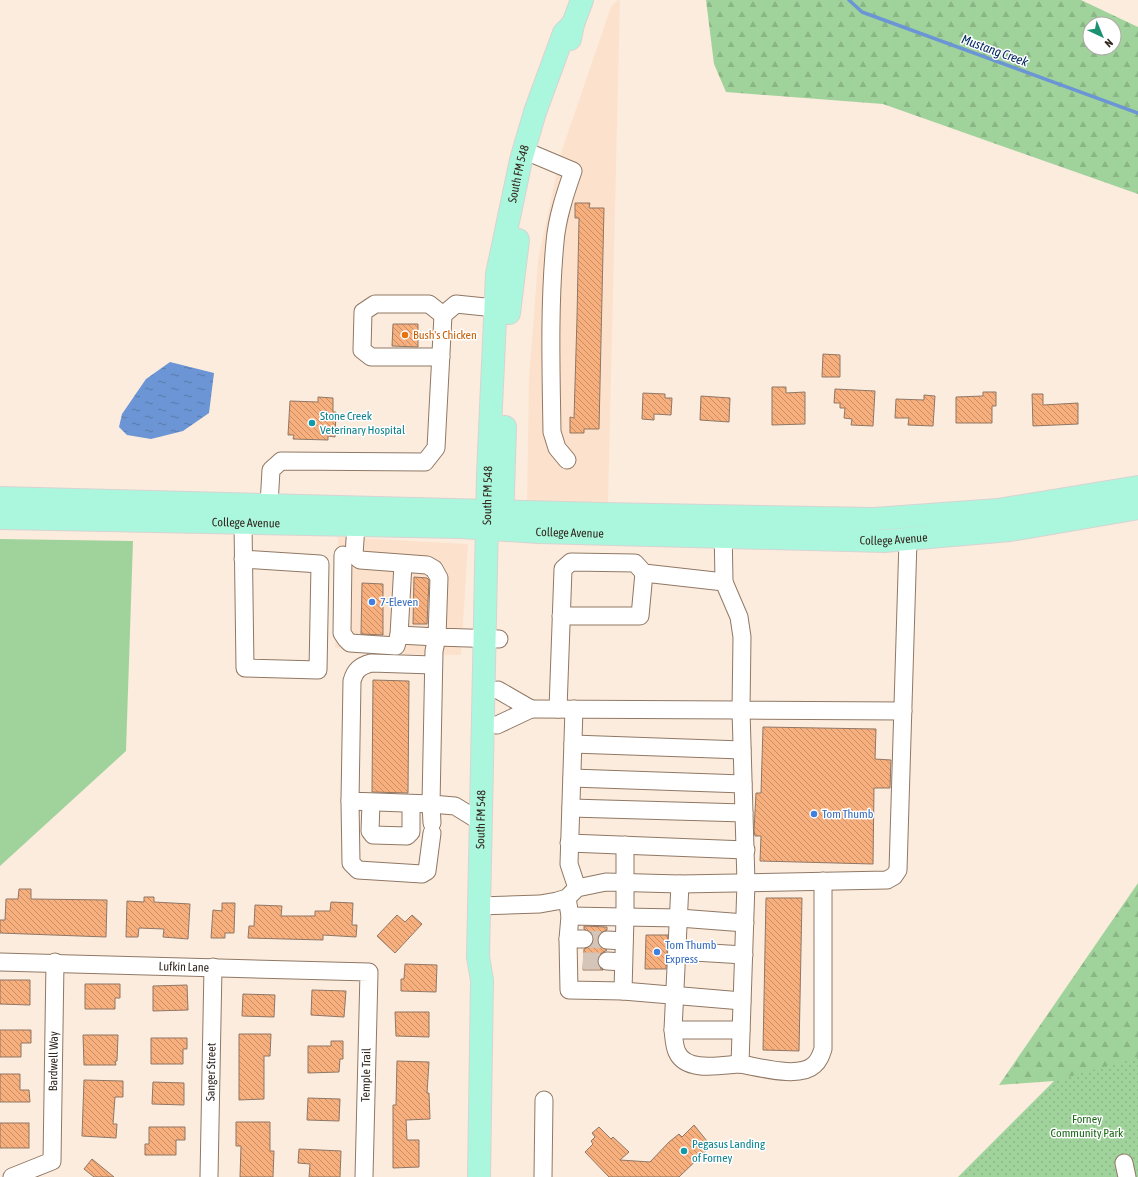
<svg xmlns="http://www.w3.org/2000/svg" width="1138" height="1177" font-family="'Asap Condensed',sans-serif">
<defs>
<pattern id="forest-firs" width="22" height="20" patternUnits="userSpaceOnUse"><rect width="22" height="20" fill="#a0d39b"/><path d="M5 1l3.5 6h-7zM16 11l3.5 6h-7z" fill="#8ab585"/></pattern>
<pattern id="park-dots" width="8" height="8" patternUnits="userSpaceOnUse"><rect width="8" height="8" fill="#a0d39b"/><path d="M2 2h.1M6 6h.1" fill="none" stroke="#8ab585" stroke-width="1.8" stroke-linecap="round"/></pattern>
<pattern id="water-ripples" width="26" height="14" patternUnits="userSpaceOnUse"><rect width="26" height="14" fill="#6b95d5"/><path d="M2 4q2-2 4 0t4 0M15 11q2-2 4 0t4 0" fill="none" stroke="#597aac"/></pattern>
<pattern id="building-back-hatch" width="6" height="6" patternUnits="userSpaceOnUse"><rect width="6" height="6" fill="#f6af7d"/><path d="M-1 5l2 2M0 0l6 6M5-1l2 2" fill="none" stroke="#c88e66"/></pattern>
</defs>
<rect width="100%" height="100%" fill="#fcecde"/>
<g fill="#fce2cc">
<path d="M618,0H620L608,503H527L529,379L538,260L561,153L611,7Z"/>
<path d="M338,537L468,544L461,655L351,653L335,647Z"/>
</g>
<path fill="#a0d39b" d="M0,539L133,541L126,751L0,866Z"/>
<g fill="url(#forest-firs)" fill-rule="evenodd">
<path d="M706,0H1081L1138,27V194L883,104L726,92L714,64ZM1090,24H1114V48H1090Z"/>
<path d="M1138,883V1110L1070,1103L1054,1081L999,1085Z"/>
</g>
<path fill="url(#park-dots)" d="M1138,1057V1177H958L1054,1081Z"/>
<path fill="url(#water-ripples)" d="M170,362L214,373L209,413L183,431L151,439L127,435L119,427L122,414L146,379Z"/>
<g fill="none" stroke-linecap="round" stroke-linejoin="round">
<path stroke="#6b95d5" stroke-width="3.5" d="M849,0L862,12L1138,113"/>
</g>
<g fill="url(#building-back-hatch)" stroke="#917765">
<path d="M575,203H590L589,208H604L599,429H584V433H570V417L574,418L577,318L579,218H575Z"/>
<path d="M393,324H418V347L392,346Z"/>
<path d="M823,354L840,355V377H822Z"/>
<path d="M772,387H786V393L805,392V424L772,425Z"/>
<path d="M835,389L875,391L873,426L851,425L852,419L844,418L845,408H840V403H834Z"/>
<path d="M983,392H996V406H992V423H956V397L983,396Z"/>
<path d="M643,393L665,394V398H672L671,415L654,414V420L642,419Z"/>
<path d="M1032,394H1043V405L1078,403V424L1033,426Z"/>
<path d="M924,395L935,396L933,426L908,425L909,418H895L896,399L924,400Z"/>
<path d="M701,396L730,398L729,422L700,420Z"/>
<path d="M318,397L333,398V412H336L335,437L328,436V440L293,439L294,435H288L290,401L318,402Z"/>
<path d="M414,577L427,578L429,580L427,624H413Z"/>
<path d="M362,583L383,584V635L361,634Z"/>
<path d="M373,680L409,681L408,793L372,792Z"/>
<path d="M763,727L876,729L875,759L891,760L890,788H874L873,864L760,861L761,836H755L754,830L756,793H761Z"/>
<path d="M19,889H31V899L107,900L106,937L0,933V920H5L6,899H18Z"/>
<path d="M144,897H154V902L190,904L188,939L163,937L164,929L139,928L138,937H126L127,901L144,902Z"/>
<path d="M766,898H802L799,1051L763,1050Z"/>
<path d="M331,902L353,903L352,925H357L356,937L323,935V940L248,938L249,926H254L255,905L282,906L281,916H315V911H330Z"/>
<path d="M222,903H235L234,933H225V938H211L213,910L222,911Z"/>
<path d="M397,915L405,922L412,915L422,924L395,953L377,936Z"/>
<path d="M584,926L607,927V930L599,934L597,939L598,945L607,950L599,955L597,960L598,966L603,970H583L584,949L589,947L594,939L592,934L584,929Z"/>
<path d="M646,935H668L666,969H645Z"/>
<path d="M405,964L437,965L436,992L401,991V979H404Z"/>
<path d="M0,980H30V1005L0,1004Z"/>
<path d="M85,984H120V998H115V1009H85Z"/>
<path d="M187,985L188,1010L153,1011V986Z"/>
<path d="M312,990L346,991L344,1017L311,1015Z"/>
<path d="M243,994L275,995L274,1017L242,1016Z"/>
<path d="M395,1012H429V1037L396,1036Z"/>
<path d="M0,1030H31V1043H21V1057H0Z"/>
<path d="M239,1034H271L270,1056H264V1099L239,1100Z"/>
<path d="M83,1035H118L117,1061H115L116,1065H84Z"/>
<path d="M151,1038H187V1049H183V1064H151Z"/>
<path d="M331,1041H343V1059H340L339,1072L308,1073V1046H331Z"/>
<path d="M397,1061L429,1062L427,1093H429L430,1119L406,1120L407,1140H419V1167L393,1168V1105H396Z"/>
<path d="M0,1074H20V1090H29L30,1102H0Z"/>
<path d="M84,1080L123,1081V1097H115L113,1124H117L116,1138L82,1136Z"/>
<path d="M153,1082L184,1083V1105L152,1104Z"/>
<path d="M308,1098L340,1099L339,1121L307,1120Z"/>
<path d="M236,1122H270V1151H274L273,1177H240L241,1146H236Z"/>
<rect x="0" y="1123" width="29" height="25"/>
<path d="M694,1125L711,1146L679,1177H609L585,1152L593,1144L591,1141L595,1137L592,1133L599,1127L611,1139L613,1137L629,1152L620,1160L650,1162L669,1142L679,1134L682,1137Z"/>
<path d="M149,1127H185V1140H176V1155H145V1144H149Z"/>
<path d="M299,1149L341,1151L340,1177H309L310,1164L298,1163Z"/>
<path d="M92,1159L114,1177H94L84,1169Z"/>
</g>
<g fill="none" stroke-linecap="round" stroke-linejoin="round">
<g stroke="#d4c5b8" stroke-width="17" stroke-dasharray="17 8" stroke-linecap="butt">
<path d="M584,939L607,940"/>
<path d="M583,961H607"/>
</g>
<g stroke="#907864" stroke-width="19">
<g id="minor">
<path d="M535,155L573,171C565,194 557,218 555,242C549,305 551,369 552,432L557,448L567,460"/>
<path d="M441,357H371L362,350L363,312L375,304H429L443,315"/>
<path d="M269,505L271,470L281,461L425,462L436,448L443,315L456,304L495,308"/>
<path d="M243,523L245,668L318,670L320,564L243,559"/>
<path d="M723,524L724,582L739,617L742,637L741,710L903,711"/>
<path d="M356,525L354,555L360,560L427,565L434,569L439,578L437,637L499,639"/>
<path d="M343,555L342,633L346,639L350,643L396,646L399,635L437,637L434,651L431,804L455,806L481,822"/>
<path d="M561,616H640L644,573"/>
<path d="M399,635L403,564"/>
<path d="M531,709L741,710L746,883L740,1064C759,1067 799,1079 814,1065C819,1061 821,1055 823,1049V881"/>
<path d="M558,709L563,569L571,562L635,563L644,573L724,582"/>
<path d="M574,709L569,864L577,888"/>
<path d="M497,725L531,709L498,690"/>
<path d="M573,744L742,750"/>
<path d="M572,778L743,784"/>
<path d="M350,801L351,863L358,870L422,874L427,871L432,833"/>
<path d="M371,803L370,831L373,835L407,836L411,832V804"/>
<path d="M571,808L744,813"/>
<path d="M432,823L431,804L350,801L352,681C355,670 360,666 371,663L433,665"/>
<path d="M569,843L746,850"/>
<path d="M680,884L673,1030C674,1037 674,1046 677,1052C686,1073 722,1065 740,1064"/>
<path d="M567,898L570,916L568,939L569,990L623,991L742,1001"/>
<path d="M479,906L540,904L557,901L567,898L577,888L606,882L680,884L887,880L894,876L898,870L908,540"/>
<path d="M570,916L679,918L745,923"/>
<path d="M568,939H584"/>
<path d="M607,940L624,941"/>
<path d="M677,951L744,955"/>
<path d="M607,961L623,962"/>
<path id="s1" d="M0,962L369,972L364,1177"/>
<path d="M623,991L625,917V845"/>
<path d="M673,1030H741"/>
<path d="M1124,1163L1127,1177"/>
<path id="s2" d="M12,1177L52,1161L55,962"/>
<path id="s3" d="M209,1177L213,967"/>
<path d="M543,1177L544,1100"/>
</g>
</g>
<g stroke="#d6d4d2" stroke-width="24">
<g id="major">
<path d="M570,39L573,24L582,0"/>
<path d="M509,313L518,240"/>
<path d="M0,498L602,514L874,519L998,510L1138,487"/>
<path id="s4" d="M0,518L461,527L538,532L884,541L1010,530L1138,508"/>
<path d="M502,525L505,427"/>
<path id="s5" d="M479,1177L482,980L478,957L488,474L497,274L521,160L535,112L564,33L573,24"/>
</g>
</g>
<use href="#minor" stroke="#fff" stroke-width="17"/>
<use href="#major" stroke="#abf7dd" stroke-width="22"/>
</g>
<circle fill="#e8710a" stroke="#fff" stroke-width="1.5" cx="405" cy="335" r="4"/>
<g fill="#0f9aa8" stroke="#fff" stroke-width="1.5">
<circle cx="312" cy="423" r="4"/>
<circle cx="684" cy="1151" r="4"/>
</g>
<g fill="#3f7fe0" stroke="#fff" stroke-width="1.5">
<circle cx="372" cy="602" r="4"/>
<circle cx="814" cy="814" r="4"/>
<circle cx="657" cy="952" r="4"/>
</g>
<g text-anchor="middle" stroke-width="3" stroke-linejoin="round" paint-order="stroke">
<g font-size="12" fill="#322820" stroke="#fff">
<text dy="4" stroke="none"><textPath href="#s5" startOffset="1006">South FM 548</textPath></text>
<text dy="4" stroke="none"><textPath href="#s5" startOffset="682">South FM 548</textPath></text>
<text dy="4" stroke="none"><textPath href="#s4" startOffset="246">College Avenue</textPath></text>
<text dy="4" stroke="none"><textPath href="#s4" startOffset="570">College Avenue</textPath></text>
<text dy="4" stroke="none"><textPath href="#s4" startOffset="894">College Avenue</textPath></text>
<text dy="4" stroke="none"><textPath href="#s5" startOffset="358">South FM 548</textPath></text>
<text dy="4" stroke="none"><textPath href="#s1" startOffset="184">Lufkin Lane</textPath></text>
<text dy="4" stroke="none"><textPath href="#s2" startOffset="143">Bardwell Way</textPath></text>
<text dy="4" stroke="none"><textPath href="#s3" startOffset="105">Sanger Street</textPath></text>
<text transform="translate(366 1075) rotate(-89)" y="4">Temple Trail</text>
</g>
<g font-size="12" fill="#c56008" stroke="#fff" text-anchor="start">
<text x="413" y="339">Bush's Chicken</text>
</g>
<g font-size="12" fill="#0d838f" stroke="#fff" text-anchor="start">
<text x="320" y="420">Stone Creek<tspan x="320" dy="14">Veterinary Hospital</tspan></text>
<text x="692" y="1148">Pegasus Landing<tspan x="692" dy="14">of Forney</tspan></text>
</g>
<g font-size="12" fill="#366cbe" stroke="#fff" text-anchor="start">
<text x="380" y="606">7-Eleven</text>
<text x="822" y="818">Tom Thumb</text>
<text x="665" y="949">Tom Thumb<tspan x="665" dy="14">Express</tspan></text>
</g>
<g font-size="12" fill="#1a6817" stroke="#fff">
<text x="1087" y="1123">Forney<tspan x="1087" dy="14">Community Park</tspan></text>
</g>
<g font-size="13" font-style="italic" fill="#052d66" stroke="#fff">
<text transform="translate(995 50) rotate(20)" y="5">Mustang Creek</text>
</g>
</g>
<g transform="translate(1102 36) rotate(136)"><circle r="19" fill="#ffffff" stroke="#ada9a6"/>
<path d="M0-3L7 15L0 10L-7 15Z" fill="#1e9173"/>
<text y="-6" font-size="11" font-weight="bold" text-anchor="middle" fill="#322820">N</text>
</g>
</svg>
